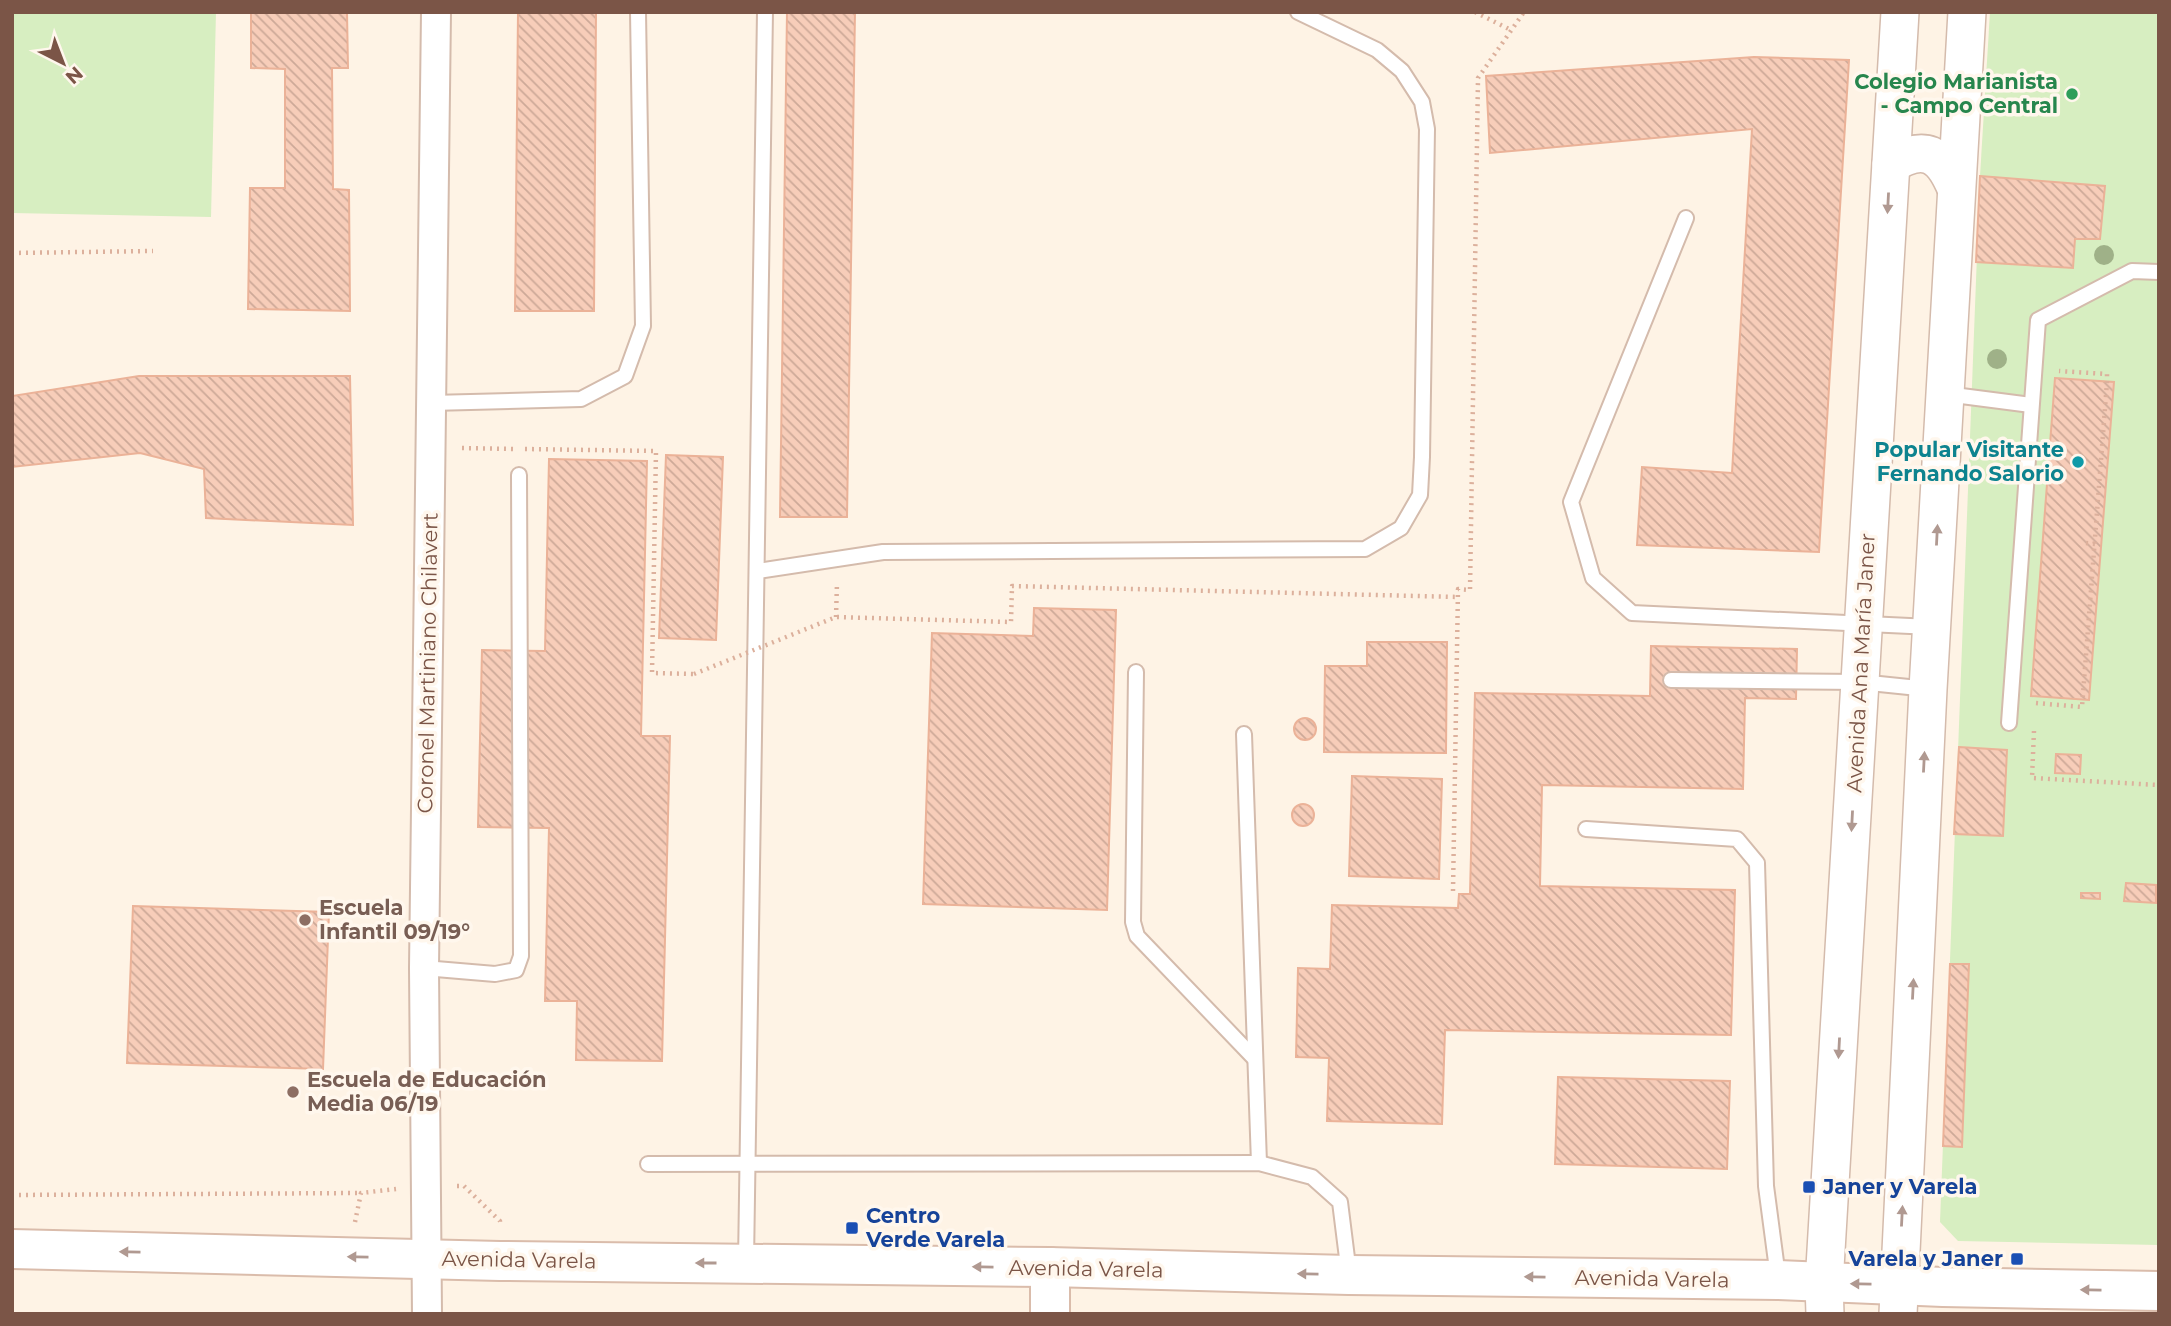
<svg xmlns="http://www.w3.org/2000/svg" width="2171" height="1326" font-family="Montserrat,sans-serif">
<defs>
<pattern id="building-back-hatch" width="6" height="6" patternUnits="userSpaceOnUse" patternTransform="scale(1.75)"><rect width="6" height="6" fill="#f7cdb9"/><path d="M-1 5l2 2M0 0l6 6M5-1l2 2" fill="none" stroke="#cda998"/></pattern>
</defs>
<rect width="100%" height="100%" fill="#fef3e5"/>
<g fill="#d7eec1">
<path d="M12,12H216L211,217L12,213Z"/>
<path d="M1990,12H2159V1245L1958,1241L1940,1222L1980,176Z"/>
</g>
<g fill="url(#building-back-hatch)" stroke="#ebb298" stroke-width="2">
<path d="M251,12H347L348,68H332L333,189L349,190L350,311L248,309L250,188H285V69L251,68Z"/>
<path d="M518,12H596L594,311H515Z"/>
<path d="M787,12H855L847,517H780Z"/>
<path d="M1754,57L1849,60L1819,552L1637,545L1642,467L1732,473L1752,129L1490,153L1486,76Z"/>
<path d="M1980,176L2105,186L2100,239H2075L2073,268L1976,262Z"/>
<path d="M139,376H350L353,525L206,518L204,469L140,453L12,467V396Z"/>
<path d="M2055,378L2114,382L2089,700L2031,696Z"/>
<path d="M666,455L723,457L716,640L659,638Z"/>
<path d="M549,459L647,461L641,736H670L662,1061L576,1060L577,1001H545L549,828L478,827L482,650L545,651Z"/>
<path d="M1034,608L1116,610L1107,910L923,904L932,633L1033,636Z"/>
<path d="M1367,642H1447L1446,753L1324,752L1325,666H1367Z"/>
<path d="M1651,646L1797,649L1796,699L1745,698L1743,789L1542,785L1540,886L1735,890L1731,1035L1445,1030L1442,1124L1327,1121L1329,1058L1296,1057L1298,968L1330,969L1332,905L1458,908L1459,894H1470L1475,693L1650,696Z"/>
<circle cx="1305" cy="729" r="11"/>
<path d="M1959,747L2007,750L2003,836L1954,834Z"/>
<path d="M2056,754L2081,755L2080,774L2055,773Z"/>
<path d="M1352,776L1442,779L1439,879L1349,876Z"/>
<circle cx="1303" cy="815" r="11"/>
<path d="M2126,883L2156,885V903L2124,901Z"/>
<path d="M2081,893H2100V899L2081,898Z"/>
<path d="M133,906L329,912L323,1069L127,1063Z"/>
<path d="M1950,964H1969L1962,1147L1943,1146Z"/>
<path d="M1558,1077L1730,1081L1727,1169L1555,1164Z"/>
</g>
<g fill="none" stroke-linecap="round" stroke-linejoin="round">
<g stroke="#d4bbac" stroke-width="18">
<g id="service">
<path d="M1686,218L1571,502L1593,578L1632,613L1931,627"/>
<path d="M1946,394L2031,405"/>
<path d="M431,403L581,399L625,376L643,326L638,12"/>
<path d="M758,571L883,552L1365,549L1401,528L1420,495L1422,457L1427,129L1422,102L1402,71L1377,50L1298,12"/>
<path d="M1136,672L1133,922L1137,936L1255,1059"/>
<path d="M1671,680L1860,682L1928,689"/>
<path d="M2009,723L2038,320L2132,271L2159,272"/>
<path d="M1244,734L1259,1163"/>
<path d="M1586,829L1737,839L1757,863L1766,1186L1778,1277"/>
<path d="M424,968L495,974L516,970L521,956L519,475"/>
<path d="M648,1164L1259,1163L1312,1177L1340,1202L1349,1274"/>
<path d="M746,1262L765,12"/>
</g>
</g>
<g stroke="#d4bbac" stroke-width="32">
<path id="minor" d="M427,1314L424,968L436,12"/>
</g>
<g stroke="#d4bbac" stroke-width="40">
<g id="tertiary">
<path d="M1891,164C1925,144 1941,153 1956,188"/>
<path d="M1825,1314L1824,1284L1900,12"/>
<path d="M1898,1314L1928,689L1967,12"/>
</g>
</g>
<g stroke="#dabcab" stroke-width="42">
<g id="secondary">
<path d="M12,1249L500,1261L1050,1267L1349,1275L1778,1280L1943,1287L2159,1291"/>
<path d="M1050,1314V1267"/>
</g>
</g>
<g stroke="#dcb09c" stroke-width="4.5" stroke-dasharray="2 5" stroke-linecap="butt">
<path d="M1475,12L1511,30"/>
<path d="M12,253L153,251"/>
<path d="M462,448L513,449"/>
<path d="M525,449L656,451L652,673L694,674"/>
<path d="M2086,543L2095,544"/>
<path d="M836,617L837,583"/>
<path d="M2036,703L2082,707L2107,382V374L2059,371"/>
<path d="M2034,731L2032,778L2159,785"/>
<path d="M1453,891L1458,589L1470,590L1478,78L1524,12"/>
<path d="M457,1186H464L500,1221V1225"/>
<path d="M12,1195L361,1193"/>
<path d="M355,1222L361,1193L396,1189"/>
</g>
<use href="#service" stroke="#fff" stroke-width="14"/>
<use href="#minor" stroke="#fff" stroke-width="28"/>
<use href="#tertiary" stroke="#fff" stroke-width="37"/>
<use href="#secondary" stroke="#fff" stroke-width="38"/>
<path stroke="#dcb09c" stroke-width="4.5" stroke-dasharray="2 5" stroke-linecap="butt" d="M694,674L836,617L1011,622L1012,586L1458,597"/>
</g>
<g fill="#9fb188">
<circle cx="2104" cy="255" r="10"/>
<circle cx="1997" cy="359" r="10"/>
</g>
<defs><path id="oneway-solid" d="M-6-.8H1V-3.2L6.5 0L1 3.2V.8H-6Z" transform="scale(1.75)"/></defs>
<g fill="#b09991">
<use href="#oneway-solid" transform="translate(1888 203) rotate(93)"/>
<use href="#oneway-solid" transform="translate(1937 535) rotate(-87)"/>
<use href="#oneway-solid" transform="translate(1924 762) rotate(-87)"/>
<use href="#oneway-solid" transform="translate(1852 821) rotate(93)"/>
<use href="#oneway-solid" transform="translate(1913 989) rotate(-87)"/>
<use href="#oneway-solid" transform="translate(1839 1048) rotate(93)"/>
<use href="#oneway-solid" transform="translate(1902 1216) rotate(-87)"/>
<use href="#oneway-solid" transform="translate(130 1252) rotate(-179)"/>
<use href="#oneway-solid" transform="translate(358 1257) rotate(-179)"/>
<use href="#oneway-solid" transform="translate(706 1263) rotate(-180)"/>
<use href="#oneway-solid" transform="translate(983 1267) rotate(-179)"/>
<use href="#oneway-solid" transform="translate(1308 1274) rotate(-179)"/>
<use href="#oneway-solid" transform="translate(1535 1277) rotate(-179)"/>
<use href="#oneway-solid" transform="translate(1861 1284) rotate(-179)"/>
<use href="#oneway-solid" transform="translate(2091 1290) rotate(-179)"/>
</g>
<circle fill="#2e9e5b" stroke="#fff7ed" stroke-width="2.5" cx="2072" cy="94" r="7"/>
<circle fill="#0f9aa8" stroke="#fff7ed" stroke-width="2.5" cx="2078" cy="462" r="7"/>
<g fill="#8d6e63" stroke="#fff7ed" stroke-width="2.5">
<circle cx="305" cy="920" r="7"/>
<circle cx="293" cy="1092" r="7"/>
</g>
<g fill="#1a4fb4" stroke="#fff7ed" stroke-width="2.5">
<rect x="1802" y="1180" width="14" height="14" rx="3.5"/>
<rect x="845" y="1221" width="14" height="14" rx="3.5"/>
<rect x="2010" y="1252" width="14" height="14" rx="3.5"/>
</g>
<g text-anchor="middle" stroke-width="7" stroke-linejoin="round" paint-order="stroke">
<g font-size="21" font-weight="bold" fill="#27864d" stroke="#fff7ed" text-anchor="end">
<text x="2058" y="89">Colegio Marianista<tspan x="2058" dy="24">- Campo Central</tspan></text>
</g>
<g font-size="21" font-weight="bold" fill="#0d838f" stroke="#fff7ed" text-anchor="end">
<text x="2064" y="457">Popular Visitante<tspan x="2064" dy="24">Fernando Salorio</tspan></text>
</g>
<g font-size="21" fill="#7b5547" stroke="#fff7ed">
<text transform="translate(428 663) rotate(-89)" y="7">Coronel Martiniano Chilavert</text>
<text transform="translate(1861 663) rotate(-87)" y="7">Avenida Ana María Janer</text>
<text transform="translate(519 1260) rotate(1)" y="7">Avenida Varela</text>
<text transform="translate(1086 1269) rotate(1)" y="7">Avenida Varela</text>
<text transform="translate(1652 1279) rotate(1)" y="7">Avenida Varela</text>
</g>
<g font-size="21" font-weight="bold" fill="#785e54" stroke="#fff7ed" text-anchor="start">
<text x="319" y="915">Escuela<tspan x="319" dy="24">Infantil 09/19°</tspan></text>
<text x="307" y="1087">Escuela de Educación<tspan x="307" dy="24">Media 06/19</tspan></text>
</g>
<g font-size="21" font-weight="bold" fill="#164399" stroke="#fff7ed" text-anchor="start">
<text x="1823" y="1194">Janer y Varela</text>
<text x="866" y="1223">Centro<tspan x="866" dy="24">Verde Varela</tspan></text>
<text x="2003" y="1266" text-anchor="end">Varela y Janer</text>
</g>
</g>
<rect width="2171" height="1326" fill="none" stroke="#7b5547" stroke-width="28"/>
<g transform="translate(63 63) rotate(138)" stroke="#fff7ed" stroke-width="5" paint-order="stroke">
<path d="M0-5L12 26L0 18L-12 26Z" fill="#7b5547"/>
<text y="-10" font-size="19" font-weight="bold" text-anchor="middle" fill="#7b5547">N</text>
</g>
</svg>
